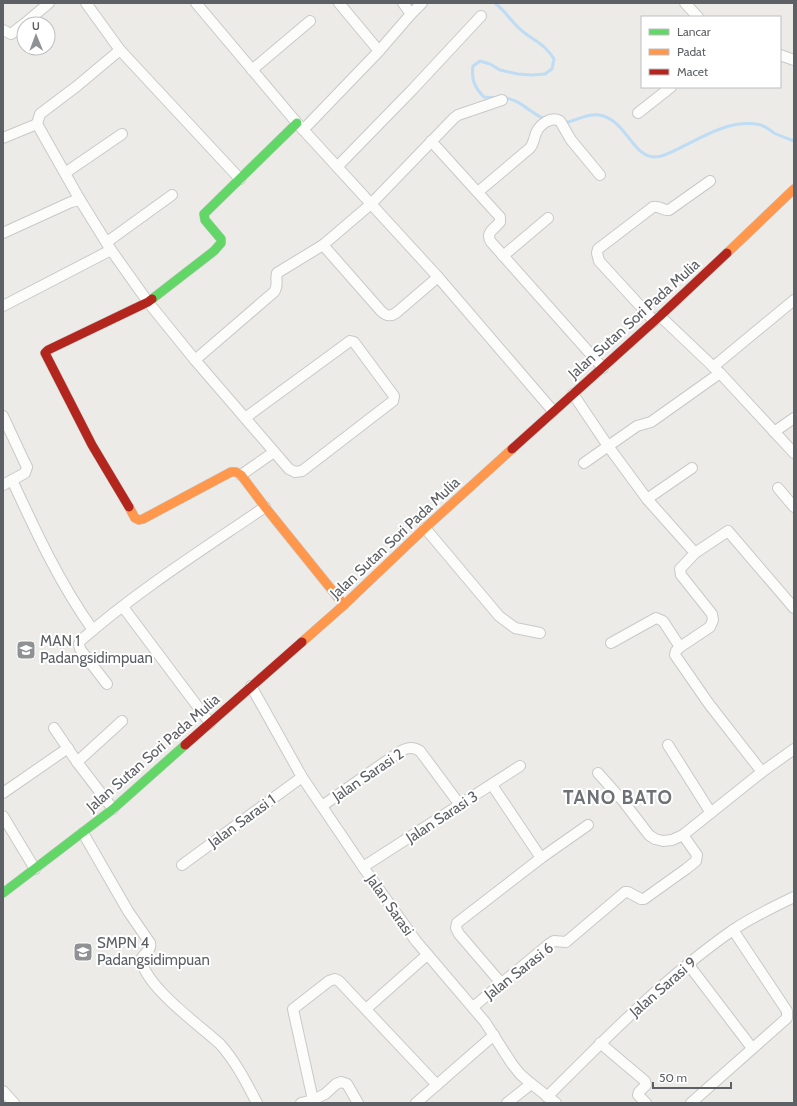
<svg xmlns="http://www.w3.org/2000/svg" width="797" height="1106" font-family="Cabin,sans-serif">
<rect width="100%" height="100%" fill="#ecebe7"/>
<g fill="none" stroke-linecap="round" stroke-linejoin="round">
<g stroke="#bedcf4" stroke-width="3">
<path d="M495,3C505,11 512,22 521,30C534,41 545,44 554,59L552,69L545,74L532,75L518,74L500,70L490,64L480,61L473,66C471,80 475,88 484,97L496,98"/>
<path d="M504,98C520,99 531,114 545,119"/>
<path d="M563,123C575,122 586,113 599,115C626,119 632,157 655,157C666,157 676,149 686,145C709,133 734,119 761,125C766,127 770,130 774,133C780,136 787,138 794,141"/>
</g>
<g stroke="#c9c9c9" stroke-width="12">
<g id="street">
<path d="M86,3L120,50L240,179"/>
<path d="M196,3L297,123L438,277L553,411"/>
<path d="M339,3L379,51"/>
<path d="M685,3L698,17"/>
<path d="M411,14L422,3"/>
<path d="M24,24L49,3"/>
<path d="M3,30L11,34L24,24"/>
<path d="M780,55L794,60"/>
<path d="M252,70L310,21"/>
<path d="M638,113L671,87"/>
<path d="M37,124L40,114L77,86L120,50"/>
<path d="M303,130L379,51L411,14L403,3"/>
<path d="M3,138L37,124L80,200L111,250L148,302L195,360L289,469L295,472L302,471L393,401L394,396L354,342L350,341L245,418"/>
<path d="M431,141L500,217V222C494,229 485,233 491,242L603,368"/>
<path d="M337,167L413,89L481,16"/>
<path d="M65,173L122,134"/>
<path d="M478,192L530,148C534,143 534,138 536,133C540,124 551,116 560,121L571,140L600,175"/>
<path d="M3,233L71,202L80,200"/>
<path d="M107,242L172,195"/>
<path d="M323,245L381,311C386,316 390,317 396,313L438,277"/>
<path d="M503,256L548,218"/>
<path d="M3,306L111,250"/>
<path d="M660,316L720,373L794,453"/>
<path d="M654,321L599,261L597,253L598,249L653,207C659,205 663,211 669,210L710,181"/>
<path d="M195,360L274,292C279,286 275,279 277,273L323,245L371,204L454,118L458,115L502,100"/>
<path d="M713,367L794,300"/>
<path d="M573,394L608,446L647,499L695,553"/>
<path d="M3,416L24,461L27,467L25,473L3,485"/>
<path d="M774,432L794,418"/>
<path d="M584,463L637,426L651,422L720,373"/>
<path d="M241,475L274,452"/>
<path d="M12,480C36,532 60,584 93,630"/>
<path d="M778,488L794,507"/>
<path d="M647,499L692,468"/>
<path d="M425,528L499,616L515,628L540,633"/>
<path d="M123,607L210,723"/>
<path d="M611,643L656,618L663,621L680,647"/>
<path d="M107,684L80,649L79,644L80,641C137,591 202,550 265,507"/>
<path d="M251,686L302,777L363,867L416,941L485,1022L512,1064L520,1074L529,1082L556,1103"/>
<path d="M54,728L77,762L113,809"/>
<path d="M668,745L711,813"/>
<path d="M77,762L122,721"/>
<path d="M762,772L709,704L675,655L676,651L680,647L710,627L713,620L712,614L681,575L680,569L695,553L728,531L794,608"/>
<path d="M598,773L623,801L649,835L655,839L663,841L672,840L683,835L762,772L794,749"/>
<path d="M492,785L541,858"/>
<path d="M3,793L68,748"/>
<path d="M322,806L395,755C403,749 411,745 420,751L460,805"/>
<path d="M3,816L35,869"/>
<path d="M83,833L128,911L150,943C152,951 143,953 141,960C148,989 198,1024 220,1044C236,1062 246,1082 257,1103"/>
<path d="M182,865L302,777"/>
<path d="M363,867L520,766"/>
<path d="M688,964L752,1048"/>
<path d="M501,983L459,934L456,928L457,923L541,858L588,825"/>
<path d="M473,1007L549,944L554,941L566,942L625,892H628L641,899H644L686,869L696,861L697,855L683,835"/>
<path d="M366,1009L427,955"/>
<path d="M600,1043L645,1081L646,1085L639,1092L638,1095L646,1103"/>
<path d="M3,1091L14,1103"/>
<path d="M547,1097C606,1038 664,978 733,930C752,917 773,907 794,897"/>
<path d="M313,1100L325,1094L336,1084L341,1082L347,1084L358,1103"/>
<path d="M301,1103L313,1100L293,1009L329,981L335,979L339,981L437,1085"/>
<path d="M416,1103L494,1035"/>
<path d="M507,1103L531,1084"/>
<path d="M691,1103L787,1018V1011L733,930"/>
</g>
</g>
<g stroke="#c9c9c8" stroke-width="10">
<g id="fast">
<path d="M152,299L214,251L221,243V239L205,220L204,214L297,123"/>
<path d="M3,893L113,809L185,745"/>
</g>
</g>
<g stroke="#c9c9c8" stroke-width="10">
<g id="slow">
<path d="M727,253L794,189"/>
<path d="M129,507L135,518L139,520L143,519L231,472H236L241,475L265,507L344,605"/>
<path d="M302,642L344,605L425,528L512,449"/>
</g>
</g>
<g stroke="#c9c9c8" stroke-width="10">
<g id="jam">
<path d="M512,449L660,316L727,253"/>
<path d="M129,507L92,445L45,353L48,350L148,302L152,299"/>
<path d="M185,745L302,642"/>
</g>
</g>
<use href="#street" stroke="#fcfcfb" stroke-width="10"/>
<use href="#fast" stroke="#63d668" stroke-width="9"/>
<use href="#slow" stroke="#ff974d" stroke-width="9"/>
<use href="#jam" stroke="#b3261e" stroke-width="9"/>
</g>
<defs>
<g id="university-square" transform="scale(1)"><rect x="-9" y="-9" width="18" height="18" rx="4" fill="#8f9192" stroke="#fff"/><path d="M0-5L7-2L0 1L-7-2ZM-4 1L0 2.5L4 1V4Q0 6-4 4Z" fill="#fff"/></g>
</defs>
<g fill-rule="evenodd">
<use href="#university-square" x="26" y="650"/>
<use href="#university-square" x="83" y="952"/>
</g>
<g text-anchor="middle" stroke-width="4" stroke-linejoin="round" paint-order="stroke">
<g font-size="15" fill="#5d6064" stroke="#fff">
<text transform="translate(634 319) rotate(-42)" y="5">Jalan Sutan Sori Pada Mulia</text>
<text transform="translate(395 538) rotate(-43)" y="5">Jalan Sutan Sori Pada Mulia</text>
<text transform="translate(153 753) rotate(-41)" y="5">Jalan Sutan Sori Pada Mulia</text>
<text transform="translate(368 775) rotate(-34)" y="5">Jalan Sarasi 2</text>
<text transform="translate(442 817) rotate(-33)" y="5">Jalan Sarasi 3</text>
<text transform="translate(242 821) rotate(-36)" y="5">Jalan Sarasi 1</text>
<text transform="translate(390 905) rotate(55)" y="5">Jalan Sarasi</text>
<text transform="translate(519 971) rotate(-38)" y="5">Jalan Sarasi 6</text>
<text transform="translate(663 987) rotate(-41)" y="5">Jalan Sarasi 9</text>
</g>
<g font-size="15" fill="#5d6064" stroke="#fff" text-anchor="start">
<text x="40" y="646">MAN 1<tspan x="40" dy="17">Padangsidimpuan</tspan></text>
<text x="97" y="948">SMPN 4<tspan x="97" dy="17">Padangsidimpuan</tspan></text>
</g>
<g font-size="19" font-weight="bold" letter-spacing="1" fill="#6e7276" stroke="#fff">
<text x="618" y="804">TANO BATO</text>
</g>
</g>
<rect width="797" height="1106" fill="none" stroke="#5d6064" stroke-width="8"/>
<rect x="641" y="16" width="140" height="72" fill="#ffffff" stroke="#bebfc1"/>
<rect x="649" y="29" width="20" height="6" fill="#63d668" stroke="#bebfc1"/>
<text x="677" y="36" font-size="12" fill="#5d6064">Lancar</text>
<rect x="649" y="49" width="20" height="6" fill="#ff974d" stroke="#bebfc1"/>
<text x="677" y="56" font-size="12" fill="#5d6064">Padat</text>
<rect x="649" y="69" width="20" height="6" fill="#b3261e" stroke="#bebfc1"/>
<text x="677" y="76" font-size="12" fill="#5d6064">Macet</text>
<g transform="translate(36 36) rotate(359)"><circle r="19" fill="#ffffff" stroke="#bebfc1"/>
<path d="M0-3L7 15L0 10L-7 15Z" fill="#8f9192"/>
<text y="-6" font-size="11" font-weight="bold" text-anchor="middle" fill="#5d6064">U</text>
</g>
<path d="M653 1082v6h78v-6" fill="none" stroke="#5d6064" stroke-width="2"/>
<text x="659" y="1082" font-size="12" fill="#5d6064" stroke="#ffffff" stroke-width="3" paint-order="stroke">50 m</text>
</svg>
